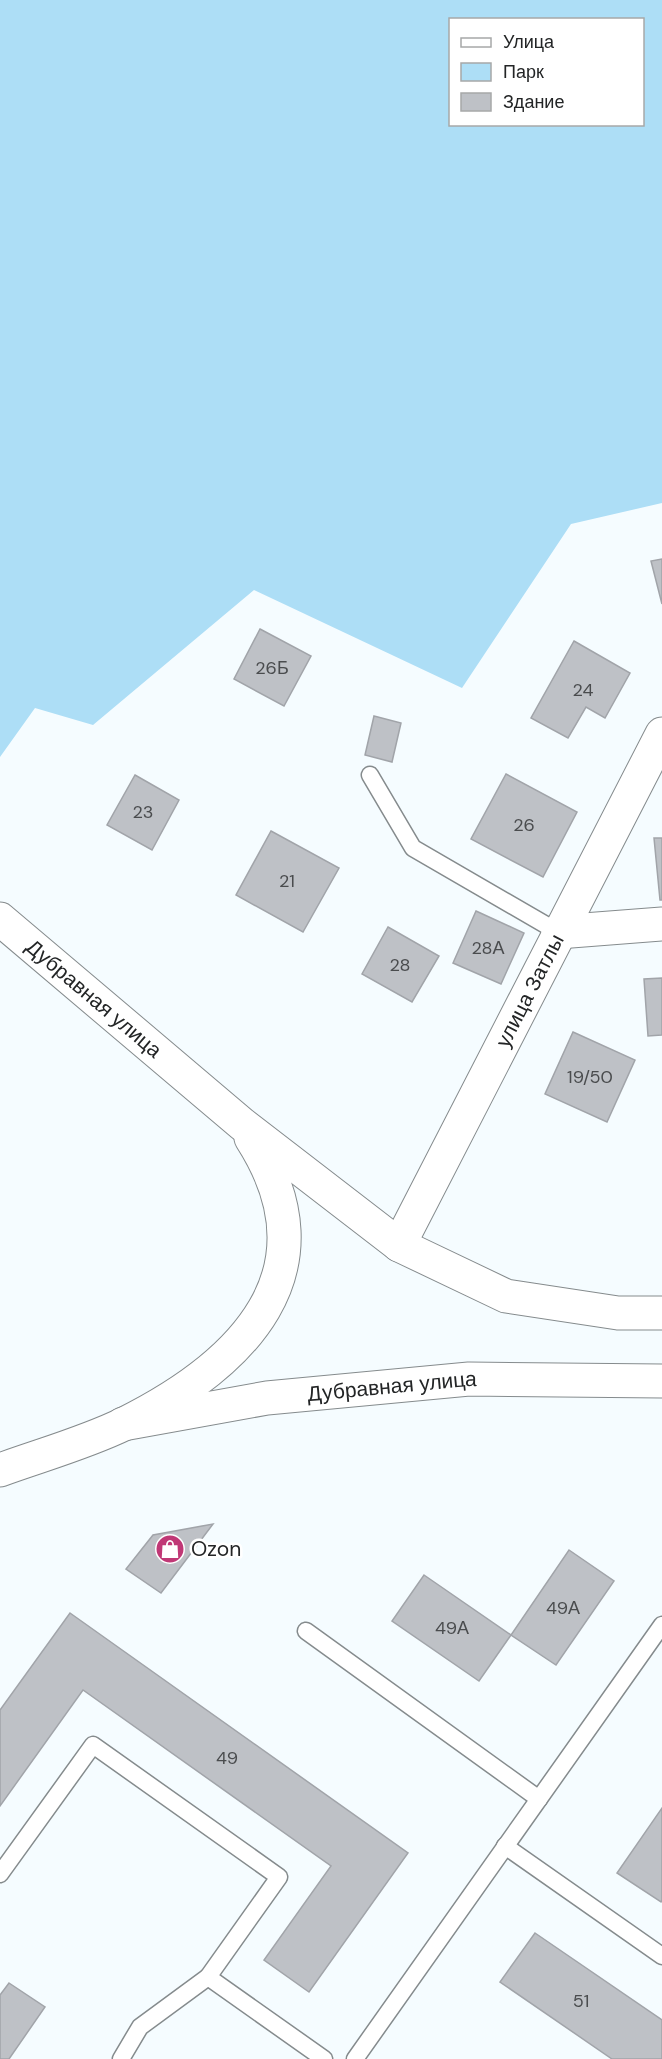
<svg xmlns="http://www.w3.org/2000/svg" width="662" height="2059" font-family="'DM Sans',sans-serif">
<rect width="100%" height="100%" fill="#f5fcff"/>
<path fill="#addef6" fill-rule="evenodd" d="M0,0H662V503L571,524L462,688L254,590L93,725L35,708L0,757ZM450,20H642V124H450Z"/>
<g fill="#bec1c6" stroke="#a1a4a9" stroke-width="1.5">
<path d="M662,559V604L651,561Z"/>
<path d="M260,629L311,656L284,706L234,679Z"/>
<path d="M574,641L630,673L605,718L586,707L568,738L531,718Z"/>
<path d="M374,716L401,723L392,762L365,755Z"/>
<path d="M506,774L577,812L543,877L471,839Z"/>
<path d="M135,775L179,800L152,850L107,825Z"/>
<path d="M271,831L339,868L303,932L236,895Z"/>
<path d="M654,838H662V900H660Z"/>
<path d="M476,911L524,933L501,984L453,963Z"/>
<path d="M388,927L439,956L412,1002L362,974Z"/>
<path d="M662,978V1035L648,1036L644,979Z"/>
<path d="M573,1032L635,1060L607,1122L545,1094Z"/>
<path d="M213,1524L161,1593L126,1569L153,1535Z"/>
<path d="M569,1550L614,1581L556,1665L511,1635Z"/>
<path d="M424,1575L511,1635L479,1681L392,1621Z"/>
<path d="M70,1613L408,1853L309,1992L264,1960L331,1866L83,1690L0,1806V1710Z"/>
<path d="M662,1808V1900L661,1902L617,1873Z"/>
<path d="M535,1933L662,2020V2059H612L500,1982Z"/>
<path d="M9,1983L45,2007L9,2059H0V1995Z"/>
</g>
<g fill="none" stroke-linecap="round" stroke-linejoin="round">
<g stroke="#858b8d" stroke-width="19">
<g id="service">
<path d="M370,775L413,848L558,932"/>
<path d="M306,1631L539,1799"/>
<path d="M505,1846L662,1956"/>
<path d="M0,1874L93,1745L279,1877L208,1977L324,2059"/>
<path d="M121,2059L140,2027L208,1977"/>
<path d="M355,2059L662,1625"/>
</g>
</g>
<g stroke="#858b8d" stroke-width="35">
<g id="minor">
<path d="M558,932L662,924"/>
<path id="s1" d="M399,1245L662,734"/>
</g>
</g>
<g stroke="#858b8d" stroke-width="35">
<g id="tertiary">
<path id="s2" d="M0,919L242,1124L399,1245L506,1296L618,1313H662"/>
<path id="s3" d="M123,1424L267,1398L469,1379L662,1381"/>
<path d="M0,1470C41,1455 85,1443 124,1424C242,1365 337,1272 251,1138"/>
</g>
</g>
<use href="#service" stroke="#fff" stroke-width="16"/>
<use href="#minor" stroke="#fff" stroke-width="33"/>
<use href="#tertiary" stroke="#fff" stroke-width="33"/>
</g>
<defs>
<g id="shop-disc" transform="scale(1.5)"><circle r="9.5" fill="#c03876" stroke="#fff"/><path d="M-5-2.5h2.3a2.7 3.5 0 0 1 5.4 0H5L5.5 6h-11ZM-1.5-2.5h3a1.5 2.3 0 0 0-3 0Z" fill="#fff"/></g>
</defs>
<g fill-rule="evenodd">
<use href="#shop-disc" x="170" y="1549"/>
</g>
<g text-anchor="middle" stroke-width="5" stroke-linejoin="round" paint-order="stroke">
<g font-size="18" fill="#4a4c4e">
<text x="272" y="674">26Б</text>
<text x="583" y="696">24</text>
<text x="143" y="818">23</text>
<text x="524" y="831">26</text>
<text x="287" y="887">21</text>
<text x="488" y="954">28А</text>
<text x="400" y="971">28</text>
<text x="590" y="1083">19/50</text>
<text x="563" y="1614">49А</text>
<text x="452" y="1634">49А</text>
<text x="227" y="1764">49</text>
<text x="581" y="2007">51</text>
</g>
<g font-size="21" fill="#232526" stroke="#fff">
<text dy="7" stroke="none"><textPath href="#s1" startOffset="286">улица Затлы</textPath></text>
<text dy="7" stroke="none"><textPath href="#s2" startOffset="123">Дубравная улица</textPath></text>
<text dy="7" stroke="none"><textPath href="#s3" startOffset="272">Дубравная улица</textPath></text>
</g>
<g font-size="21" fill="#232526" stroke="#fff" text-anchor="start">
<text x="191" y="1556">Ozon</text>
</g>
</g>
<rect x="449" y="18" width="195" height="108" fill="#ffffff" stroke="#a7a8a8" stroke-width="1.5"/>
<rect x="461" y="38" width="30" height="9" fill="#ffffff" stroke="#a7a8a8" stroke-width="1.5"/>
<text x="503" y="48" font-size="18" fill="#232526">Улица</text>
<rect x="461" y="63" width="30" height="18" fill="#addef6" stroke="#a7a8a8" stroke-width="1.5"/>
<text x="503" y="78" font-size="18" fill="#232526">Парк</text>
<rect x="461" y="93" width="30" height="18" fill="#bec1c6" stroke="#a7a8a8" stroke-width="1.5"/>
<text x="503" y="108" font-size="18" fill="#232526">Здание</text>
</svg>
